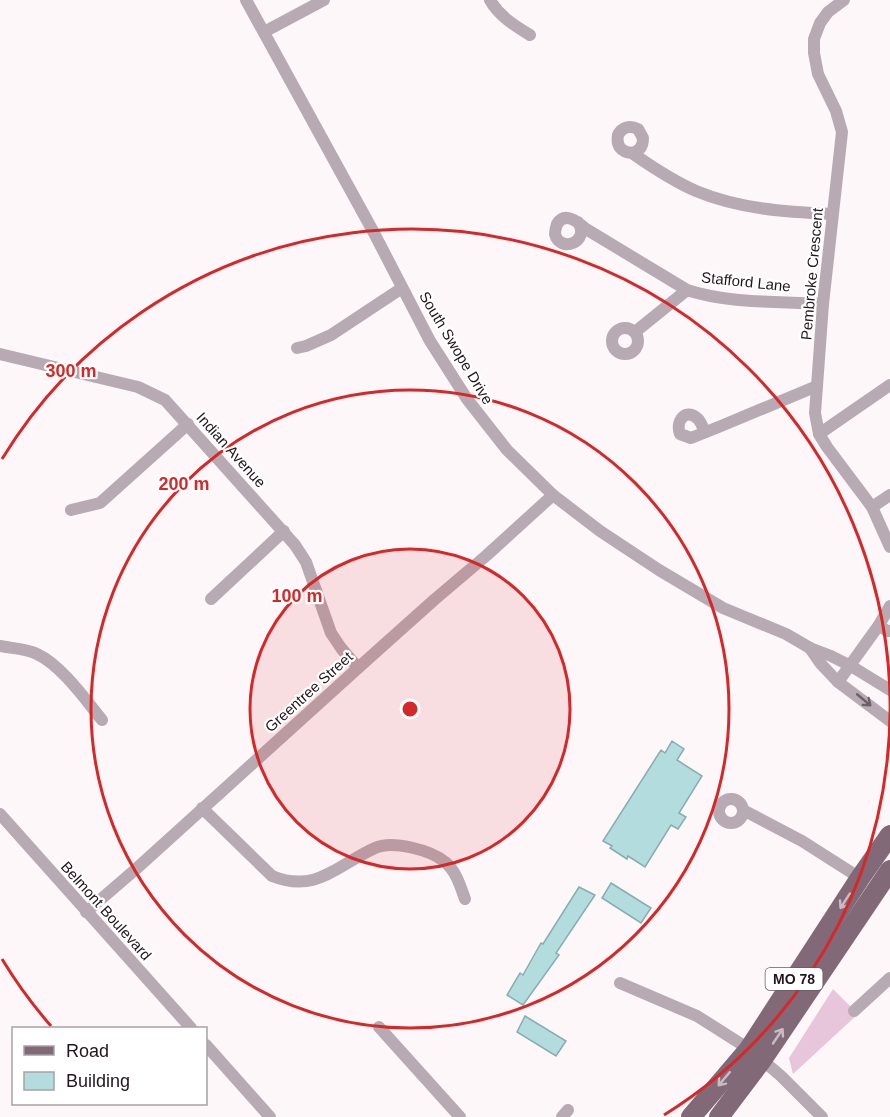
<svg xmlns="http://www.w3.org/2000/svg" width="890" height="1117" font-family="Helvetica,sans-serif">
<rect width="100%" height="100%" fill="#fdf7fa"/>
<path fill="#e7c5da" d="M833,989L858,1014L793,1074L789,1058Z"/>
<g fill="#b2dcde" stroke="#86aeb0" stroke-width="1.5">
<path d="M672,741L684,749L677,760L702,776L679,813L686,817L678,829L671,825L645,867L628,856L627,859L610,848L612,846L603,841L661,750L665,753Z"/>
<path d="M611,883L651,908L641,923L602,898Z"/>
<path d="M579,887L595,895L556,953L559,955L523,1005L507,995L520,973L523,975L541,943L543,944Z"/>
<path d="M525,1016L566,1041L556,1056L517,1032Z"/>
</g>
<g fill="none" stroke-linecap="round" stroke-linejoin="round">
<g stroke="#b8aab2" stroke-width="12">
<path d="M246,0L374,233L430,341L467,399L507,450L553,495L600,531L659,570L723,608L786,634L810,648L831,656L851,666L890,690"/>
<path d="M490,0C499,16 515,26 530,35"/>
<path d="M844,0L828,12L820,23L814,39V53L818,74L836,111L842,132L823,304L815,413L819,434L827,447L872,507L890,547"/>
<path d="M264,32L324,0"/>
<path d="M632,153C640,151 643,146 643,138L638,129C630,125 622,127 618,135C616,146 621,152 632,153C652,167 673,181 696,191C739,209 786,212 832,214"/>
<path d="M578,222C591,243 559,253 555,234C555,231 556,227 557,224C565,211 578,222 586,229L687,290C730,304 778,301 823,304"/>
<circle cx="625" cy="341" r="13"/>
<path d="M635,332L687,290"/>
<path d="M297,348L306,346L331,335L402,288"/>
<path d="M0,354L138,387L165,400L295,545L306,562L331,633L341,648L358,668"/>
<path d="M705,432C703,428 701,422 698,419C686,407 675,421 680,434L691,438L721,426L817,386"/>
<path d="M819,434L890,385"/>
<path d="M872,507L890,495"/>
<path d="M71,510L100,503L188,424"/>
<path d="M211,599L284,531"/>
<path d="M879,625L887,631H890"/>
<path d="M0,646C10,648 28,649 37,654C61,665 85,699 102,720"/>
<path d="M810,648L821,664L838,682L890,721"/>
<path d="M838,682L879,625L890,606"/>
<circle cx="731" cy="811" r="12"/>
<path d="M202,808L272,876C317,894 337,865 375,848C392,840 431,850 445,862C456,871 460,885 465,899"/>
<path d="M743,810L802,841L860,878"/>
<path d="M0,814L191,1028"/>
<path d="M86,912L136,869L358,668L434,600L487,555L553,495"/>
<path d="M620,983L697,1016L749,1049L781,1076L822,1117"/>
<path d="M854,1011L890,978"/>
<path d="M379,1027L460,1117"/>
<path d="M206,1045L270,1117"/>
<path d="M562,1117L568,1110"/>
</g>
<g stroke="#816978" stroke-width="20">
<path d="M691,1117L749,1049L860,878L890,835"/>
<path d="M719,1117L762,1060L890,870"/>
</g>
</g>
<defs><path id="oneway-shaft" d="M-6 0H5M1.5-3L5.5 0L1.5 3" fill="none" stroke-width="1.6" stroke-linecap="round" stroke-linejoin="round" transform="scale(1.5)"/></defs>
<use stroke="#6c6068" href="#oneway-shaft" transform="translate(864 700) rotate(40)"/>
<g stroke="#c6bcc2">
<use href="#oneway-shaft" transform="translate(845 901) rotate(123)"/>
<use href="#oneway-shaft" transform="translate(778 1036) rotate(-56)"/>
<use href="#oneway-shaft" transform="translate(724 1079) rotate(130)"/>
</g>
<circle cx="410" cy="709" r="160" fill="#d62828" fill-opacity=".12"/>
<g fill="none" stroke="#d62828" stroke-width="3">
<circle cx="410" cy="709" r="160"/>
<circle cx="410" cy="709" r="319"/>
<path d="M51 1026A479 479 0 0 1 2 959M2 459A479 479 0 1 1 664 1115"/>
</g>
<g text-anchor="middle" stroke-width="4.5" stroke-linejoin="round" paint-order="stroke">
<rect fill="#fff" stroke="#645c61" stroke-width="1.5" x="765.5" y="968" width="57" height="22" rx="4.5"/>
<g font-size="14" font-weight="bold" fill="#21161d">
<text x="794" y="984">MO 78</text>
</g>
<g font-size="15" fill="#21161d" stroke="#fff">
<text transform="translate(812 274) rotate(-85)" y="5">Pembroke Crescent</text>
<text transform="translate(746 282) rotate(6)" y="5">Stafford Lane</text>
<text transform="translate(456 348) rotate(59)" y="5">South Swope Drive</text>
<text transform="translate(231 450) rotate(48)" y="5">Indian Avenue</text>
<text transform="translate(309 692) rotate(-42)" y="5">Greentree Street</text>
<text transform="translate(106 911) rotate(48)" y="5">Belmont Boulevard</text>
</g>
</g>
<circle cx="410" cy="709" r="9" fill="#d62828" stroke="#fff" stroke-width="3"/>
<g font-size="18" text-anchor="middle" font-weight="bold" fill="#d62828" stroke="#fff" stroke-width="4.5" stroke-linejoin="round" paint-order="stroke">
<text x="71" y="377">300 m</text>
<text x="184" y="490">200 m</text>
<text x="297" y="602">100 m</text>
</g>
<rect x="12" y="1027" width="195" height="78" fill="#ffffff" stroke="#a6a2a5" stroke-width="1.5"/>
<rect x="24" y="1046" width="30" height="9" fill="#816978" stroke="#a6a2a5" stroke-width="1.5"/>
<text x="66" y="1057" font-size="18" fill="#21161d">Road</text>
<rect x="24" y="1072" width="30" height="18" fill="#b2dcde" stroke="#a6a2a5" stroke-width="1.5"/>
<text x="66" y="1087" font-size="18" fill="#21161d">Building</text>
</svg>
